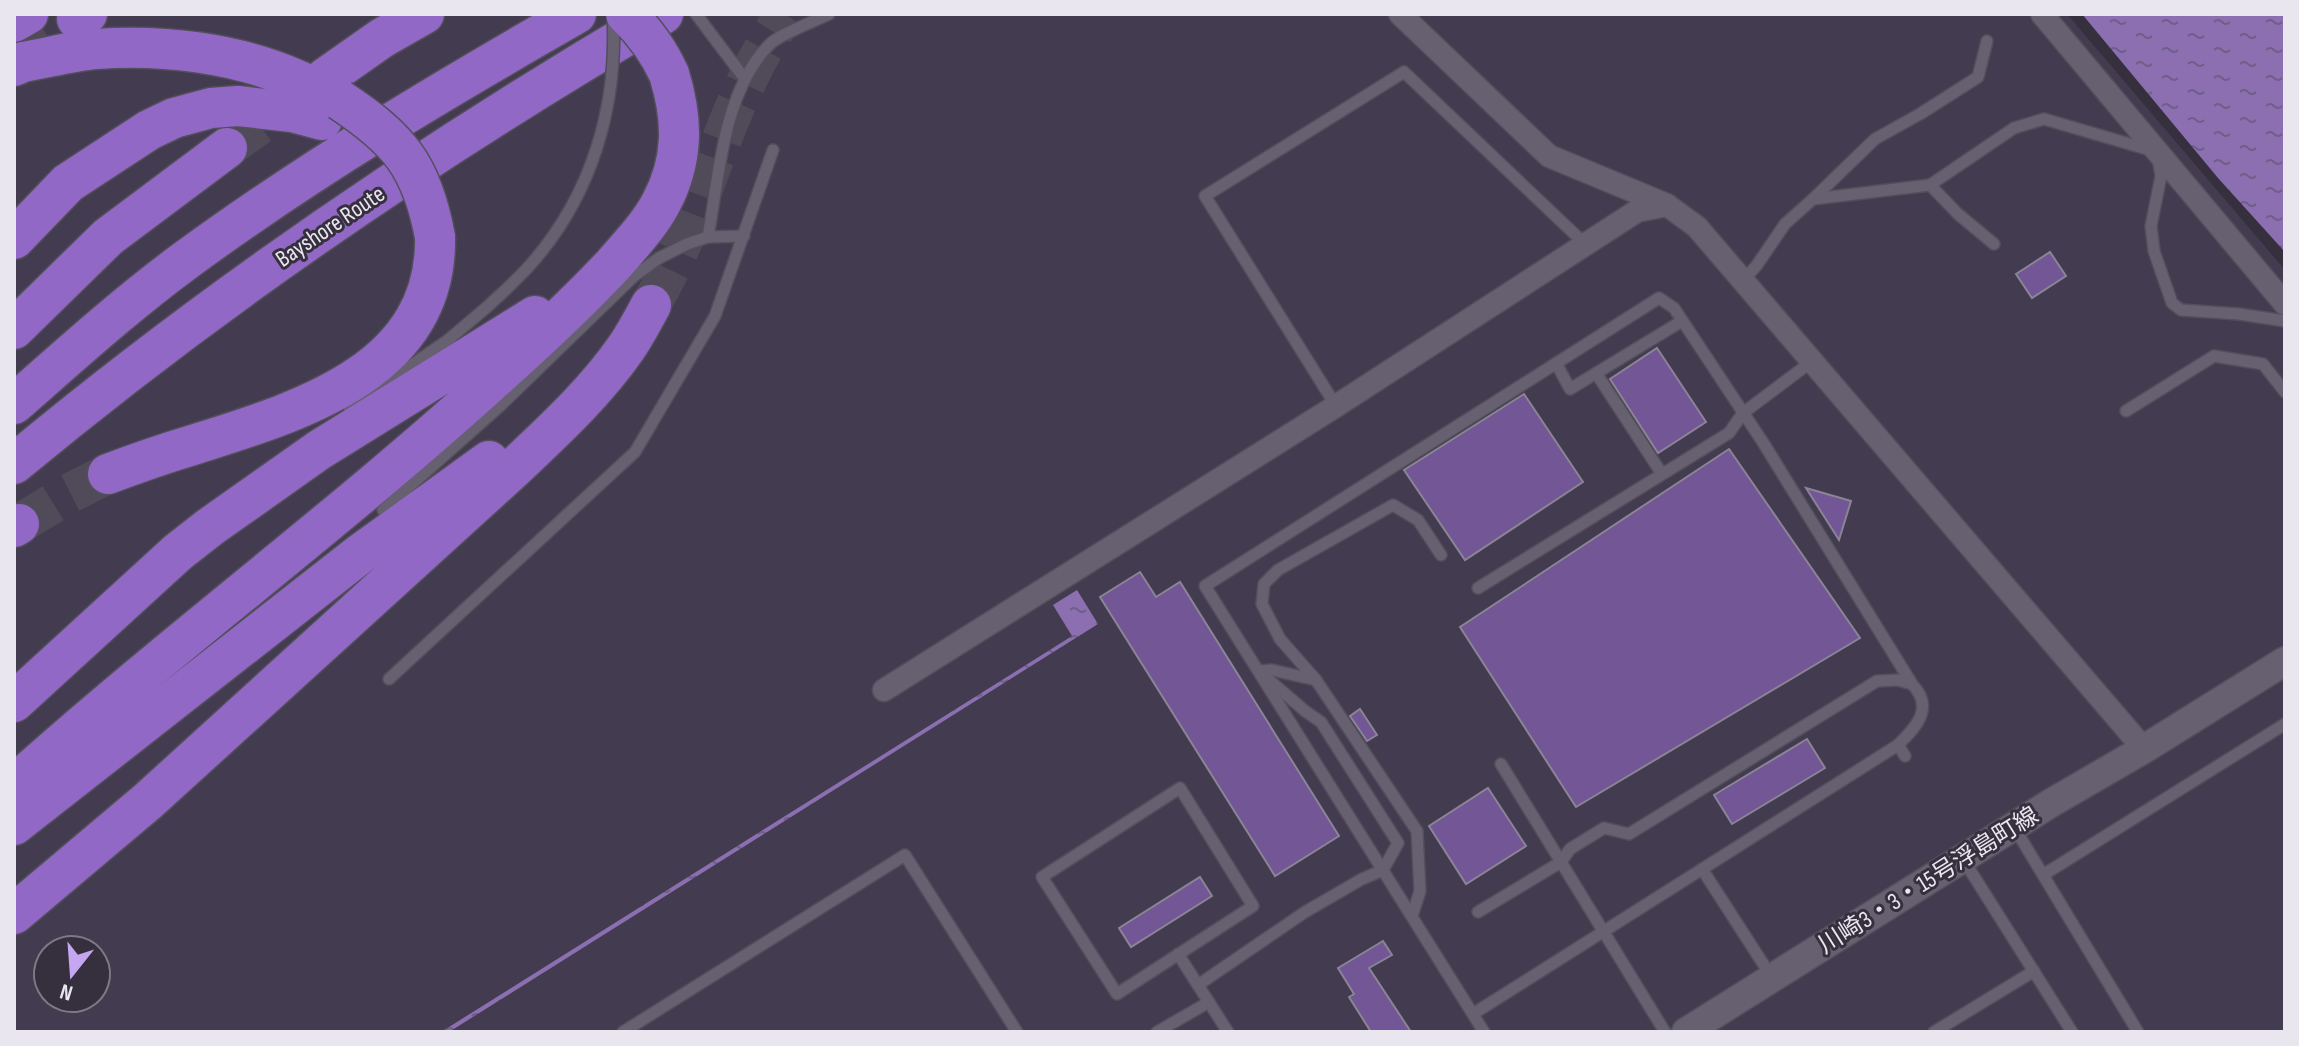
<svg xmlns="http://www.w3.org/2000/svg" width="2299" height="1046" font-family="'Sofia Sans Condensed','Noto Sans JP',sans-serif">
<defs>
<pattern id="water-ripples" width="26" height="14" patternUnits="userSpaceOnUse" patternTransform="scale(2)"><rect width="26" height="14" fill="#8b6fb1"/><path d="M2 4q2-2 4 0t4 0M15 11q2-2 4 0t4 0" fill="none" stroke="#6f5e87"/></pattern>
</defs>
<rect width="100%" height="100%" fill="#36303e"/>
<path fill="#433b4f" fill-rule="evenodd" d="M14,14H2067L2285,270V1032H14ZM48,950H96V998H48Z"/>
<g fill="url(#water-ripples)">
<path d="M2082,14H2285V252L2218,178Z"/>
<path d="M1077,590L1098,624L449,1032H441L1072,636L1053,605Z"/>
</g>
<g fill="#725696" stroke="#8a8495" stroke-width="2">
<path d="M2050,252L2066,276L2032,298L2016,274Z"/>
<path d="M1657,348L1706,422L1658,453L1610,379Z"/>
<path d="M1524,394L1583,482L1465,560L1404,470Z"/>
<path d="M1729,449L1860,638L1576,807L1460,627Z"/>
<path d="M1806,488L1851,501L1839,540Z"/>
<path d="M1140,572L1156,597L1180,582L1339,836L1275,876L1100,597Z"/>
<path d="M1360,709L1377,735L1367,741L1350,716Z"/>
<path d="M1807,739L1825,768L1732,824L1714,795Z"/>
<path d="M1488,788L1526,846L1466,884L1429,826Z"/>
<path d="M1200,877L1212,896L1131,947L1119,928Z"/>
<path d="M1383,941L1392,955L1369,968L1411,1032H1371L1349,997L1354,994L1338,968Z"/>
</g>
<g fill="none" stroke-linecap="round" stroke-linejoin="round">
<g stroke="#514b59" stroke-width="40" stroke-dasharray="40 20" stroke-linecap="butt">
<path d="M14,58L77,19"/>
<path d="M227,148L298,97"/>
<path d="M651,305C664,282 676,258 686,233C717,156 737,84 785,14"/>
<path d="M19,524L70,493L108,474"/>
</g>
<g stroke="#524e5a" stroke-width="14">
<g id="service">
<path d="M696,14L745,79"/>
<path d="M1930,185L1958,214L1994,244"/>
<path d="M1813,199L1875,139L1920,114L1978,77L1987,41"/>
<path d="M708,237C719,176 723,92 769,45C778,35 815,21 829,14"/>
<path d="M1743,281L1757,265L1785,224L1813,199L1930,185L2014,128L2044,119L2157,152L2161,176L2151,226L2154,251L2172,303L2181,310L2239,314L2285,321"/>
<path d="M1556,363L1570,389L1682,321"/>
<path d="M1596,373L1662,474"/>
<path d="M1336,406L1205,196L1404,72L1585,244"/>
<path d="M349,408L448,340L487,307"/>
<path d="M2126,411L2214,356L2263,364L2285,392"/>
<path d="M383,510L500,406L634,276L659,258L687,244L708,237L744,236"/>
<path d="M1478,588L1729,433L1743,413L1811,362"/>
<path d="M1259,671L1272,670L1316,680"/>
<path d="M389,679L635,452L715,316L773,150"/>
<path d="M1898,745L1905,756"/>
<path d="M1501,764L1665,1032"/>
<path d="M1180,788L1253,906L1117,994L1042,877Z"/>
<path d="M2014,827L2138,1032"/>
<path d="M1963,859L2072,1032"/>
<path d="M1702,869L1771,976"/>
<path d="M2043,875L2285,724"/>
<path d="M1478,912L1561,862L1570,849L1604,828L1629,834L1877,681L1898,680L1912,684"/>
<path d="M1412,916L1420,891L1417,831L1316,680L1280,639L1262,604L1264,584L1278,570L1393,505L1418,520L1441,555"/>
<path d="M1178,954L1228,1032"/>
<path d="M1198,985L1305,912L1362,879L1383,870L1398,843L1321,722L1305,711L1269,680"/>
<path d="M1473,1014L1898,745C1916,727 1935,708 1912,684L1764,444L1674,308L1659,298L1205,586L1484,1032"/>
<path d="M623,1032L905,855L1017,1032"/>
<path d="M1157,1032L1209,1002"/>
<path d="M1934,1032L2034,971"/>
</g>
</g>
<g stroke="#524e5a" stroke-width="25">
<g id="minor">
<path d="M1400,14L1549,156L1667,205"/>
<path d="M2042,14L2285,304"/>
<path d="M884,690L1336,406L1637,211L1667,205L1697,227L2144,749"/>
</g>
</g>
<g stroke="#524e5a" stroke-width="31">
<path id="tertiary" d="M1686,1032L2051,803L2144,749L2285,661"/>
</g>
<g stroke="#524e5a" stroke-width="43">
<g id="motorway">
<path d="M77,19L87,14"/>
<path d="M14,22L28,14"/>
<path d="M14,66L23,62C47,58 72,51 96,49C162,44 235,53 295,79C310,85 325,93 340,100"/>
<path d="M325,78L382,38L424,14"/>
<path d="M14,239L68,183L149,130L174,118L211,108L238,106L292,112L322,120"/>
<path d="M14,329L108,237L227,148"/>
<path d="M14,404C70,355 126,304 186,260C310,169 443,90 576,14"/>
<path d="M14,464C217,295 436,147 663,14"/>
<path d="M108,474C137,463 166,453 196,444C300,411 438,371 435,237"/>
<path d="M14,527L19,524"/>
<path d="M14,702L178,552L210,527L319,450L535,316"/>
<path d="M14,785C173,642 346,515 504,370C542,336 578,302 613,265C630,245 649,226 661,203C684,160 683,119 669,74"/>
<path d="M14,825L360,554L489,461"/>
<path d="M14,914L148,801L512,470C552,432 594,394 626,348C635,335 643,320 651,305"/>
</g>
</g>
<use href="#service" stroke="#676071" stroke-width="11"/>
<use href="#minor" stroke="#676071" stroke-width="22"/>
<use href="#tertiary" stroke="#676071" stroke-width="28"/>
<use href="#motorway" stroke="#9268c6" stroke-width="40"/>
<g stroke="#524e5a" stroke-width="14" stroke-linecap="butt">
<path id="service-bridge" d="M487,307C502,293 518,279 531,264C592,195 618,106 613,15"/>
</g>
<g stroke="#524e5a" stroke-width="43" stroke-linecap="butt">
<g id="motorway-bridge">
<path d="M626,14C645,32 658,50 669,74"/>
<path d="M340,100C399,139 422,166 435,237"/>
</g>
</g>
<use href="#service-bridge" stroke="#676071" stroke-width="11"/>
<use href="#motorway-bridge" stroke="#9268c6" stroke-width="40"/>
</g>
<g text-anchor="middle" stroke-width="6" stroke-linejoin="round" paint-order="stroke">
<g font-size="24" fill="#eae6f0" stroke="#36303e">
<text transform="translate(330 226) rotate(-34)" y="8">Bayshore Route</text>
<text transform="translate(1928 880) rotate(-32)" y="8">川崎3・3・15号浮島町線</text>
</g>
</g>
<rect width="2299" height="1046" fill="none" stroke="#eae6f0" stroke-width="32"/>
<g transform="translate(72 974) rotate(197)"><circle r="38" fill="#36303e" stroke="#7e7985" stroke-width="2"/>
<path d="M0-6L14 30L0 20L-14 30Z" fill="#c5a6f1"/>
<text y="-12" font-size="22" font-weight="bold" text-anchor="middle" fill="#eae6f0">N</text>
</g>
</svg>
